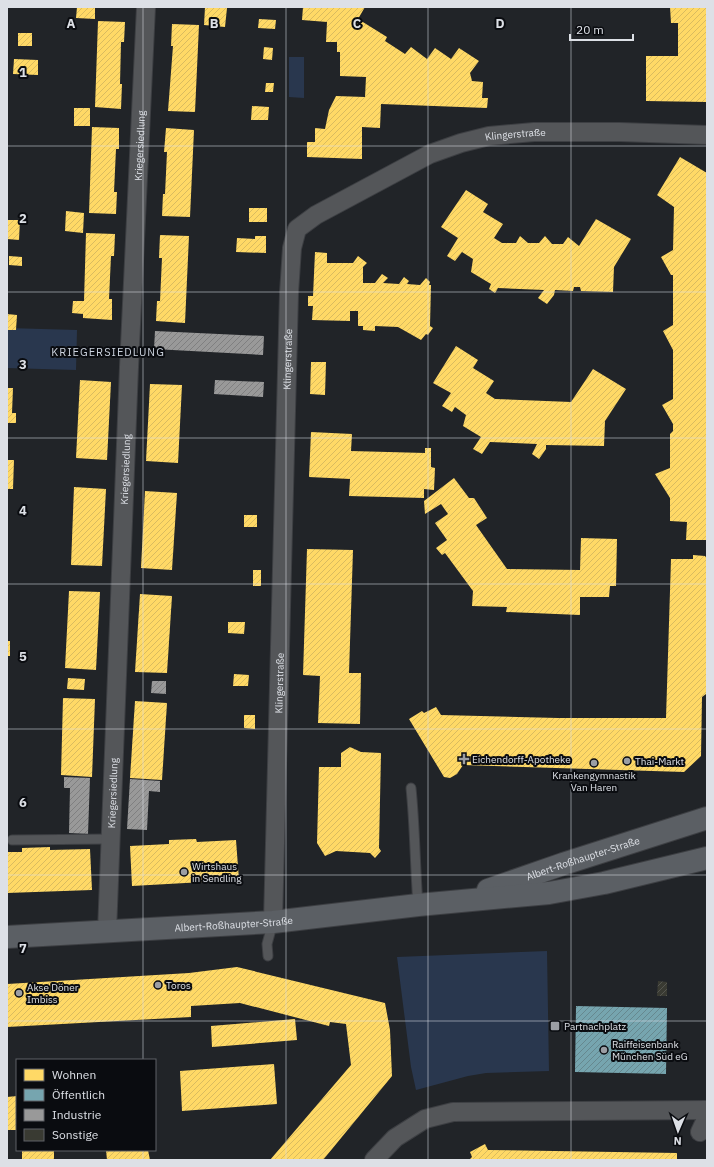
<svg xmlns="http://www.w3.org/2000/svg" width="714" height="1167" font-family="'IBM Plex Sans',sans-serif">
<defs>
<pattern id="homes-hatch" width="6" height="6" patternUnits="userSpaceOnUse"><rect width="6" height="6" fill="#ffd966"/><path d="M-1 1l2-2M0 6l6-6M5 7l2-2" fill="none" stroke="#d9bb5f"/></pattern>
<pattern id="public-hatch" width="6" height="6" patternUnits="userSpaceOnUse"><rect width="6" height="6" fill="#76a5af"/><path d="M-1 1l2-2M0 6l6-6M5 7l2-2" fill="none" stroke="#66888f"/></pattern>
<pattern id="industry-hatch" width="6" height="6" patternUnits="userSpaceOnUse"><rect width="6" height="6" fill="#999"/><path d="M-1 1l2-2M0 6l6-6M5 7l2-2" fill="none" stroke="#7f7f80"/></pattern>
<pattern id="building-hatch" width="6" height="6" patternUnits="userSpaceOnUse"><rect width="6" height="6" fill="#393a32"/><path d="M-1 1l2-2M0 6l6-6M5 7l2-2" fill="none" stroke="#555650"/></pattern>
</defs>
<rect width="100%" height="100%" fill="#212428"/>
<g fill="#29374e">
<path d="M289,57H304V98L289,97Z"/>
<path d="M7,328L77,330L76,370L7,368Z"/>
<path d="M547,951L549,1071L486,1073L468,1076L416,1090L411,1067L397,957Z"/>
</g>
<g fill="url(#homes-hatch)">
<path d="M77,7H95V19L76,18Z"/>
<path d="M205,7L227,8L225,27L204,25Z"/>
<path d="M303,7H365L358,19L387,37L385,41L405,54L411,47L427,59L435,48L451,59L459,48L479,61L470,73L472,81L483,82L482,98H488L487,108L381,104L380,128L362,127V159L307,157V142H315V128L325,129L329,110L336,96L365,97L366,77L340,76V52H337V42H326L327,22L302,20Z"/>
<path d="M670,7H706L707,102L646,101V56H678V23H671Z"/>
<path d="M259,19L276,20L275,29L258,28Z"/>
<path d="M98,21L125,22L124,42H121L120,84H122L121,109L95,107Z"/>
<path d="M172,24L199,25L195,112L168,111L173,46H171Z"/>
<rect x="18" y="33" width="14" height="13"/>
<path d="M264,47L273,48L272,60L263,59Z"/>
<path d="M14,59L38,60V75L13,74Z"/>
<path d="M266,83H274L273,92H265Z"/>
<path d="M252,106L269,107L268,120H251Z"/>
<rect x="74" y="108" width="16" height="18"/>
<path d="M92,127L119,128V149H116L114,192H117L116,214L89,213Z"/>
<path d="M166,128L194,130L190,217L162,216L163,194H165L167,152H164Z"/>
<path d="M680,157L707,173V540H686L687,522L670,521V498L655,474L670,468V434L673,431V424L662,405L673,399V350L663,331L673,325V275H671L661,257L673,250L674,207L657,195Z"/>
<path d="M466,190L488,204L483,212L503,224L494,238L502,243H516L520,236L528,243H539L545,236L552,244H563L568,237L579,246L596,219L631,239L614,267L613,292L581,291L580,287H574L573,291L555,290L554,295L547,304L538,298L544,290L498,288L495,293L489,289L491,284L471,272L473,259L462,252L455,261L447,256L458,238L441,227Z"/>
<rect x="249" y="208" width="18" height="14"/>
<path d="M66,211L84,213L83,233L65,231Z"/>
<path d="M7,220H20L19,240L7,239Z"/>
<path d="M86,233L115,234L114,256H111L109,299H112V320L83,318V314L72,313L73,301H84Z"/>
<path d="M160,235L189,236L185,323L156,321L157,301H160L162,258H159Z"/>
<path d="M255,236H266V253L236,252L237,238L255,239Z"/>
<path d="M315,252L327,253V263H353L358,256L367,263L363,267V283H375L382,274L388,278L383,283L399,284L404,277L409,281L407,284L420,285L426,278L430,282L429,285H431L430,326L433,328L428,335L426,334L421,340L398,327L375,326V331L363,330V326H358V311H350V321L312,320L313,306H308V296H313Z"/>
<path d="M9,256L22,257V266L9,265Z"/>
<path d="M7,314L17,315L16,330H7Z"/>
<path d="M456,346L478,360L473,368L494,381L486,393L495,399L571,402L593,369L626,389L605,421L604,446L546,445V449L539,459L532,454L537,444L490,442L482,454L473,449L481,437L463,426L466,415L455,407L452,412L442,406L451,393L433,383Z"/>
<path d="M311,362H326L325,395L310,394Z"/>
<path d="M80,380L111,382L107,460L76,458Z"/>
<path d="M150,384L182,385L178,463L146,461Z"/>
<path d="M7,388H13L12,413H16V423H7Z"/>
<path d="M311,432L352,434L351,451L425,453V448H431V467L435,468L434,490L424,489V498L349,496L350,479L309,477Z"/>
<path d="M7,460H14L13,489H7Z"/>
<path d="M454,478L469,498H474L487,518L476,525L507,569L580,570L581,538L617,539L616,586H610L609,597H580V615L506,612L507,607L472,606L473,591L445,553L442,555L436,548L447,540L435,523L448,514L441,504L425,514L424,501Z"/>
<path d="M74,487L106,489L102,566L71,565Z"/>
<path d="M145,491L177,493L172,570L141,568Z"/>
<rect x="244" y="515" width="13" height="12"/>
<path d="M307,549L353,550L349,673H361L360,724L318,723L320,676L303,675Z"/>
<path d="M693,555L705,556L707,559L706,694L702,697L701,756L684,772L463,765L457,774L450,778L444,777L409,719L422,711L424,713L436,707L441,715L558,718H666L671,559H693Z"/>
<rect x="253" y="570" width="8" height="16"/>
<path d="M69,591L100,592L96,670L65,668Z"/>
<path d="M140,594L172,596L167,673L135,672Z"/>
<path d="M228,622H245L244,634L228,633Z"/>
<rect x="7" y="641" width="3" height="15"/>
<path d="M234,674L249,675L248,686H233Z"/>
<path d="M68,678L85,679L84,690L67,689Z"/>
<path d="M63,698L95,699L92,777L61,775Z"/>
<path d="M135,701L167,703L162,780L130,778Z"/>
<path d="M244,715H255V729L244,728Z"/>
<path d="M350,747L361,752L381,753L379,848L381,851L375,858L370,853L336,851L325,856L317,843L319,767H341V753Z"/>
<path d="M196,839L197,842L236,840L239,880L132,886L130,846L169,844V840Z"/>
<path d="M50,847V850L90,849L92,890L7,893V852H22V848Z"/>
<path d="M237,967L385,1003L390,1030L392,1076L323,1160H270L351,1065L346,1024L330,1022L329,1026L240,1003L191,1006V1017L7,1027V984L189,973Z"/>
<path d="M295,1019L297,1040L212,1047L211,1026Z"/>
<path d="M274,1064L277,1104L182,1111L180,1071Z"/>
<path d="M17,1096V1130H7V1097Z"/>
<path d="M485,1144L488,1150L677,1153V1160H469L472,1157L470,1152Z"/>
<rect x="22" y="1150" width="32" height="10"/>
<path d="M106,1150H148L150,1160H107Z"/>
</g>
<path fill="url(#public-hatch)" d="M576,1006L667,1008L666,1074L575,1072Z"/>
<g fill="url(#industry-hatch)">
<path d="M155,331L264,336L263,355L154,349Z"/>
<path d="M215,380L264,382L263,397L214,394Z"/>
<path d="M152,681H166V694L151,693Z"/>
<path d="M64,777L90,778L88,834L69,833L70,788H64Z"/>
<path d="M130,779L160,781V792L149,791L147,830L127,829Z"/>
</g>
<path fill="url(#building-hatch)" d="M658,981L667,982V996H657Z"/>
<g fill="none" stroke-linecap="round" stroke-linejoin="round">
<g stroke="#3d3f43" stroke-width="11">
<g id="service">
<path d="M411,788C415,827 415,866 418,905"/>
<path d="M12,840L110,839"/>
<path d="M268,956L267,944L273,922"/>
</g>
</g>
<g stroke="#3d3f43" stroke-width="20">
<g id="minor">
<path id="s1" d="M273,922L289,293L292,248L297,229L316,215L430,154L461,143L489,136L534,132H620L707,135"/>
<path id="s2" d="M107,932L129,367L146,7"/>
<path d="M700,1132L707,1117"/>
<path d="M374,1160L395,1138L425,1119L453,1112L707,1110"/>
</g>
</g>
<g stroke="#3d3f43" stroke-width="24">
<g id="secondary">
<path id="s3" d="M488,890L563,864L707,818"/>
<path id="s4" d="M7,937L273,922L418,905L549,893L604,883L707,858"/>
</g>
</g>
<use href="#service" stroke="#545659" stroke-width="9"/>
<use href="#minor" stroke="#545659" stroke-width="18"/>
<use href="#secondary" stroke="#5b5f64" stroke-width="22"/>
</g>
<path fill="none" stroke="#dde0e6" stroke-width="1" stroke-opacity="0.55" d="M143,7V1060M286,7V1160M428,7V1160M571,7V1160M7,146H707M7,292H707M7,438H707M7,584H707M7,729H707M7,875H707M7,1021H707M143,1150V1160"/>
<g fill="#9b9ea4" stroke="#0a0c10" stroke-width="1.5">
<path d="M462 753h4v4h4v4h-4v4h-4v-4h-4v-4h4z"/>
<circle cx="627" cy="761" r="4"/>
<circle cx="594" cy="763" r="4"/>
<circle cx="184" cy="872" r="4"/>
<circle cx="158" cy="985" r="4"/>
<circle cx="19" cy="993" r="4"/>
<rect x="550" y="1021" width="10" height="10" rx="2"/>
<circle cx="604" cy="1050" r="4"/>
</g>
<g text-anchor="middle" stroke-width="4" stroke-linejoin="round" paint-order="stroke">
<g font-size="10" fill="#dde0e6" stroke="#0a0c10">
<text dy="4" stroke="none"><textPath href="#s1" startOffset="935">Klingerstraße</textPath></text>
<text dy="4" stroke="none"><textPath href="#s2" startOffset="787">Kriegersiedlung</textPath></text>
<text dy="4" stroke="none"><textPath href="#s1" startOffset="563">Klingerstraße</textPath></text>
<text dy="4" stroke="none"><textPath href="#s2" startOffset="463">Kriegersiedlung</textPath></text>
<text dy="4" stroke="none"><textPath href="#s1" startOffset="239">Klingerstraße</textPath></text>
<text dy="4" stroke="none"><textPath href="#s2" startOffset="139">Kriegersiedlung</textPath></text>
<text dy="4" stroke="none"><textPath href="#s3" startOffset="100">Albert-Roßhaupter-Straße</textPath></text>
<text dy="4" stroke="none"><textPath href="#s4" startOffset="227">Albert-Roßhaupter-Straße</textPath></text>
</g>
<g font-size="10" fill="#dde0e6" stroke="#0a0c10" text-anchor="start">
<text x="472" y="763">Eichendorff-Apotheke</text>
<text x="635" y="765">Thai-Markt</text>
<text x="594" y="779" text-anchor="middle">Krankengymnastik<tspan x="594" dy="12">Van Haren</tspan></text>
<text x="192" y="870">Wirtshaus<tspan x="192" dy="12">in Sendling</tspan></text>
<text x="166" y="989">Toros</text>
<text x="27" y="991">Akse Döner<tspan x="27" dy="12">Imbiss</tspan></text>
<text x="564" y="1030">Partnachplatz</text>
<text x="612" y="1048">Raiffeisenbank<tspan x="612" dy="12">München Süd eG</tspan></text>
</g>
<g font-size="11" letter-spacing="1" fill="#cbd2dd" stroke="#0a0c10">
<text x="108" y="356">KRIEGERSIEDLUNG</text>
</g>
</g>
<g font-size="13" text-anchor="middle" font-weight="bold" fill="#dde0e6" stroke="#0a0c10" stroke-width="4" stroke-linejoin="round" paint-order="stroke">
<text x="71" y="28">A</text>
<text x="214" y="28">B</text>
<text x="357" y="28">C</text>
<text x="500" y="28">D</text>
<text x="23" y="77">1</text>
<text x="23" y="223">2</text>
<text x="23" y="369">3</text>
<text x="23" y="515">4</text>
<text x="23" y="661">5</text>
<text x="23" y="807">6</text>
<text x="23" y="953">7</text>
</g>
<rect width="714" height="1167" fill="none" stroke="#dde0e6" stroke-width="16"/>
<rect x="16" y="1059" width="140" height="92" fill="#0a0c10" stroke="#5e6166"/>
<rect x="24" y="1069" width="20" height="12" fill="#ffd966" stroke="#5e6166"/>
<text x="52" y="1079" font-size="12" fill="#dde0e6">Wohnen</text>
<rect x="24" y="1089" width="20" height="12" fill="#76a5af" stroke="#5e6166"/>
<text x="52" y="1099" font-size="12" fill="#dde0e6">Öffentlich</text>
<rect x="24" y="1109" width="20" height="12" fill="#999999" stroke="#5e6166"/>
<text x="52" y="1119" font-size="12" fill="#dde0e6">Industrie</text>
<rect x="24" y="1129" width="20" height="12" fill="#393a32" stroke="#5e6166"/>
<text x="52" y="1139" font-size="12" fill="#dde0e6">Sonstige</text>
<g transform="translate(678 1131) rotate(182)" stroke="#0a0c10" stroke-width="3" paint-order="stroke">
<path d="M0-3L7 15L0 10L-7 15Z" fill="#dde0e6"/>
<text y="-6" font-size="11" font-weight="bold" text-anchor="middle" fill="#dde0e6">N</text>
</g>
<path d="M570 34v6h63v-6" fill="none" stroke="#dde0e6" stroke-width="2"/>
<text x="576" y="34" font-size="12" fill="#dde0e6" stroke="#0a0c10" stroke-width="3" paint-order="stroke">20 m</text>
</svg>
